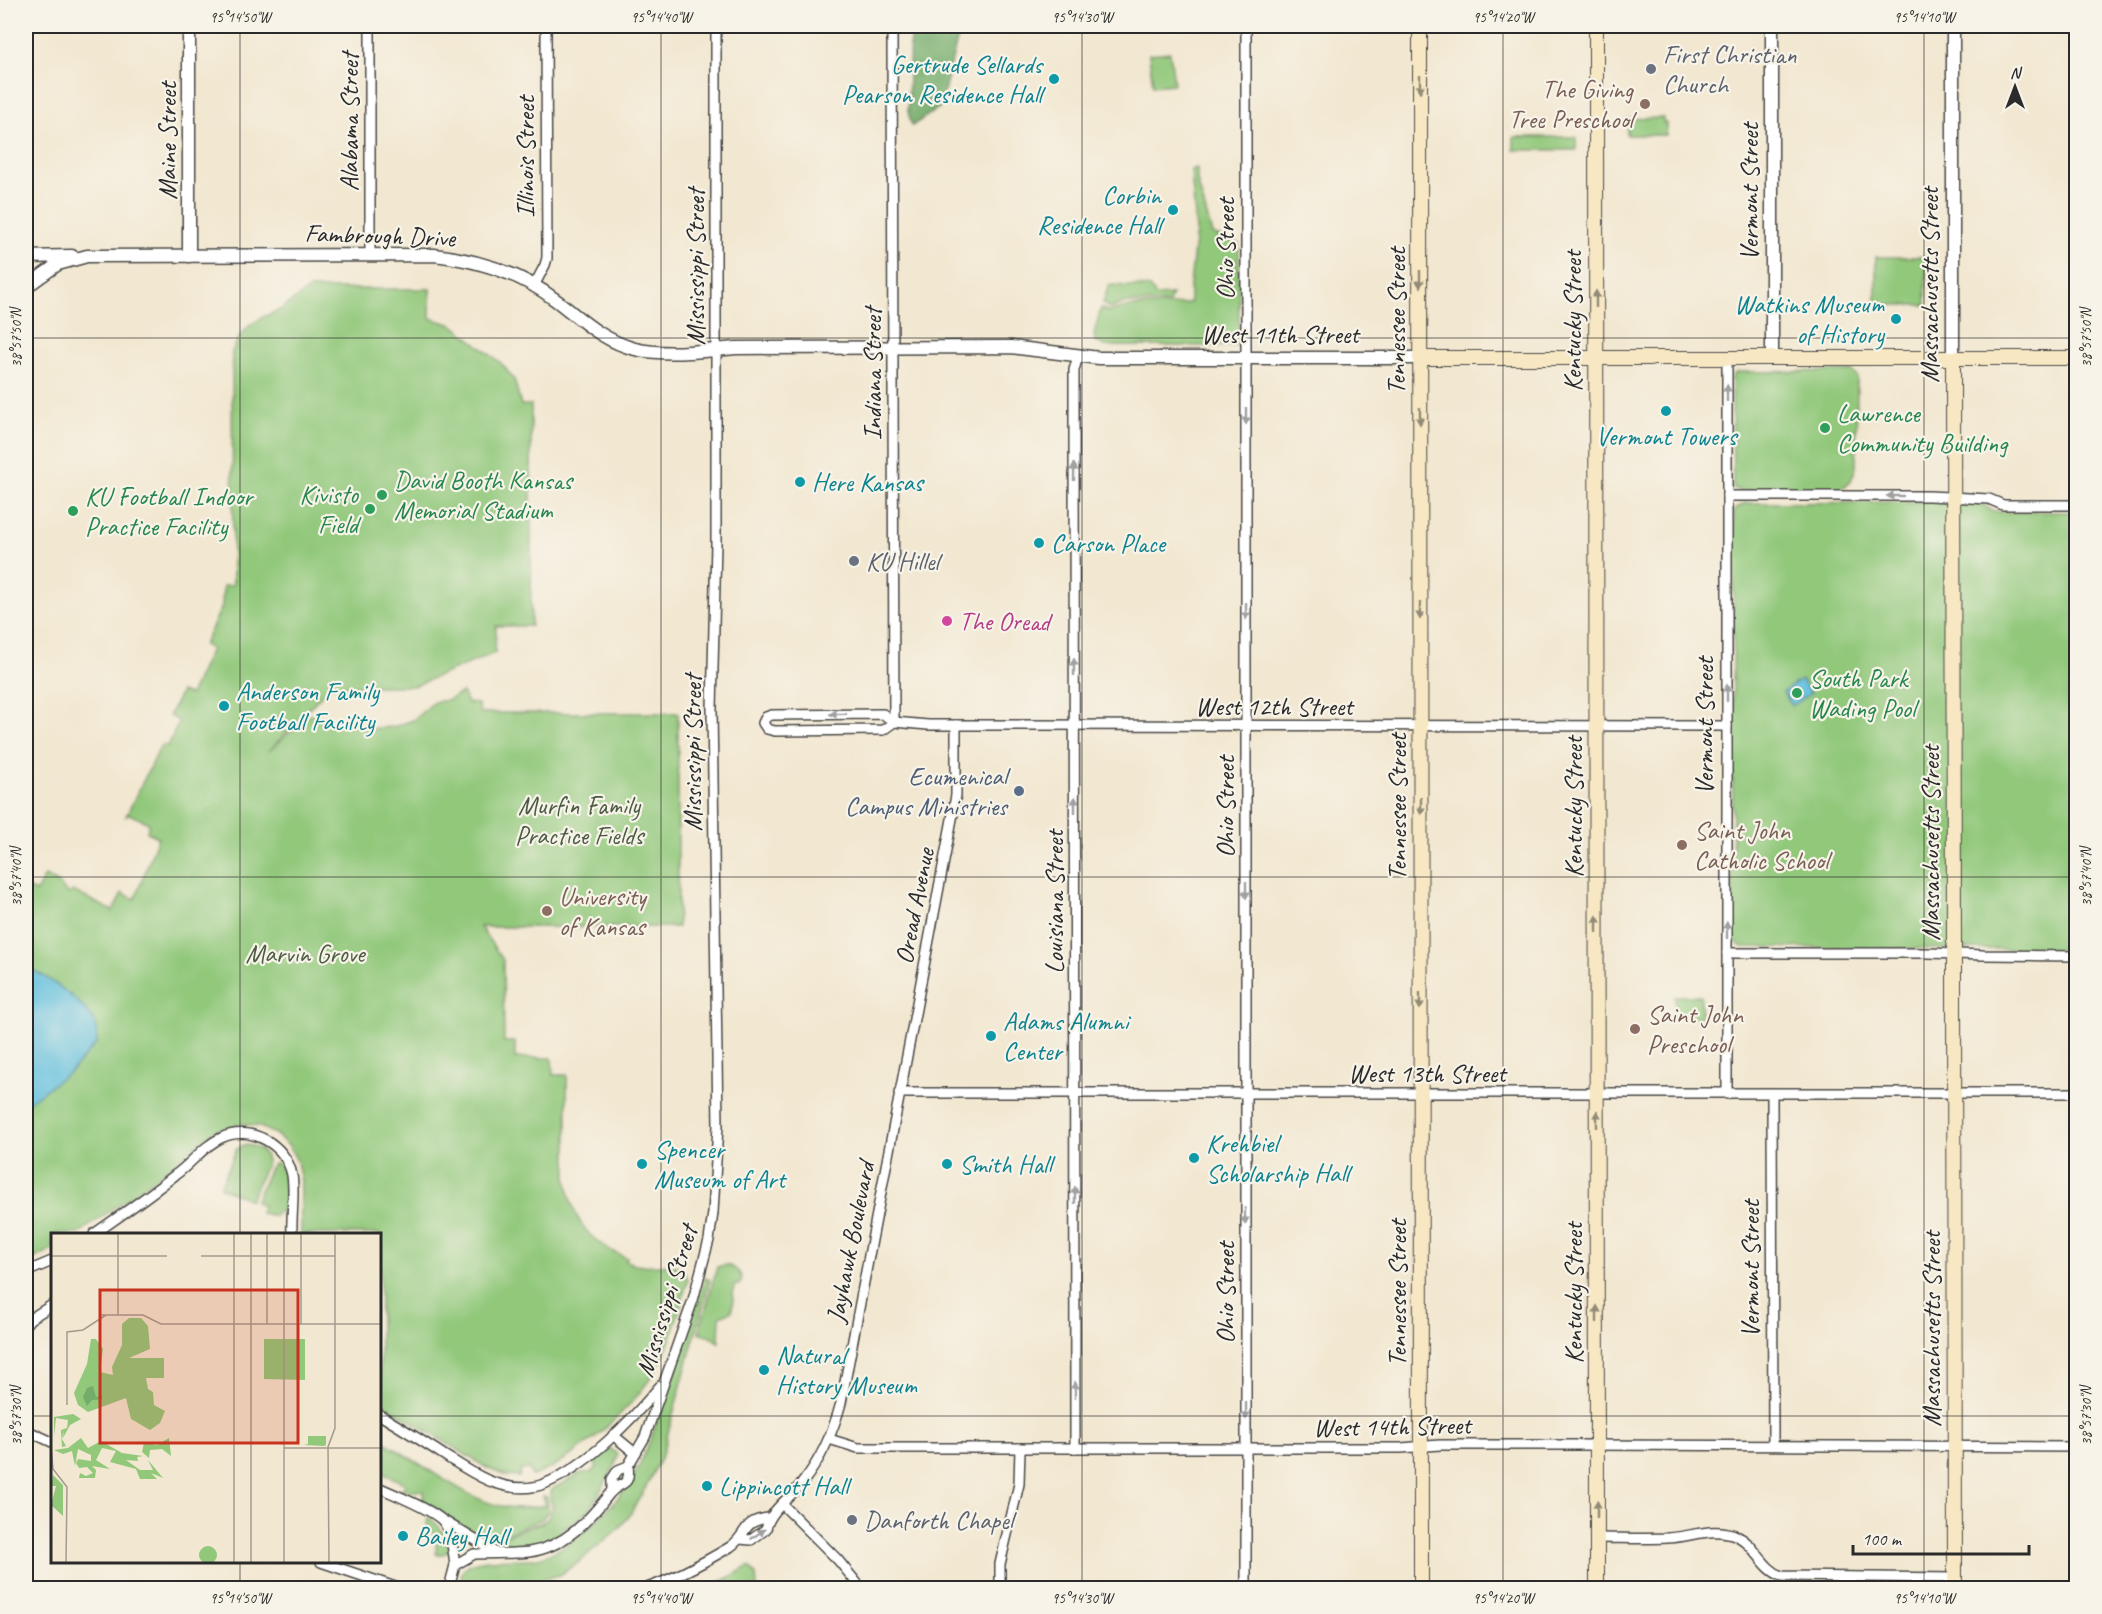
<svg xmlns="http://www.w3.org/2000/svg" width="2102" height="1614" font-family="Caveat,sans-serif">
<rect width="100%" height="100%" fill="#f7f3e8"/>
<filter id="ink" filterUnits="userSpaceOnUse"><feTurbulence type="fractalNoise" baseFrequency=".0167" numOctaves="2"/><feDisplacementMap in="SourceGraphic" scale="12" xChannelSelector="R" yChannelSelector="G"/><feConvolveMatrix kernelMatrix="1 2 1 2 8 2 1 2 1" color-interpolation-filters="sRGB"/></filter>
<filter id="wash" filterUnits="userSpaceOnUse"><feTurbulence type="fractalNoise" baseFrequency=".008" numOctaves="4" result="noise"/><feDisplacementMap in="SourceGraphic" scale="24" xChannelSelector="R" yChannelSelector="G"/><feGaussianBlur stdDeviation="1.35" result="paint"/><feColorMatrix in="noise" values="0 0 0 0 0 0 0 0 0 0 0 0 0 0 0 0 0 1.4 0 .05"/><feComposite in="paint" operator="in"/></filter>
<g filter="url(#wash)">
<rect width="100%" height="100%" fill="#f2e7d0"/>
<g fill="#91c87a" stroke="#5e7a52" stroke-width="1.5">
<path d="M1170,52L1174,84L1153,86L1149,54Z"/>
<path d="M1663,118V123H1666V135H1627V119Z"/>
<rect x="1514" y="137" width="62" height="13"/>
<path d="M1197,168V180L1212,234L1239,244V346H1105L1095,341L1094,334L1101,308L1109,312C1135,302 1163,308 1190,303V285L1196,230L1191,170Z"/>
<rect x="1876" y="257" width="50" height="48"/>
<path d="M1109,285L1148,287L1154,292L1155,296L1172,295L1169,303H1124L1110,309L1103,303Z"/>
<path d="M309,289H430V318L453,325L502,364L514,379L521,405H531V626H496L495,653L414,686H330L268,752L310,714L365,729L393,727L413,720L434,702L448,700L462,692L467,703L478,704L480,713H678V927H480L503,960L504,1042H515V1058H552L553,1075H567V1179C571,1219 589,1243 627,1258L626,1261C629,1262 632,1264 635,1265C652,1269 681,1255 688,1280C679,1308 673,1340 658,1366C636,1406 575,1461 532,1476L529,1469L521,1470L519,1477L506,1476L487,1468L380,1402V1234H301V1182L297,1161L289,1146L275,1134L258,1126L241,1124L214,1131L156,1178L78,1234H52V1250L26,1262V887L36,892L45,876L58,883L68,894L73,891L113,911L122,893L135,899L158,837L147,832L149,823L129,814L126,816L161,745L168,746L179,721L169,716L181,692L190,695L211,649L204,645L222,606L223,586L233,585L232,352L239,337L249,326L263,317L280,310Z"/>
<path d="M1852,371L1857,377L1856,467C1853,479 1847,488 1835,491H1740L1733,488L1732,378L1734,374L1738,372Z"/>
<path d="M1927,502L1981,504L1991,510L2000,512H2076V950L1742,947L1735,941L1732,934L1734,510L1745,503Z"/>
<rect x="1675" y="996" width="26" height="21"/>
<path d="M243,1145C255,1145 267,1150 267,1163L250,1200L220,1187L236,1150Z"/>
<path d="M275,1163L280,1164L285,1178L284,1211H279L275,1216L260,1213L263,1206L255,1202L270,1168Z"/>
<path d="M724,1265C733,1266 741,1271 742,1280L739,1285H734L732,1311L720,1316L719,1342H718L708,1335L699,1333L717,1267Z"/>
<path d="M705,1278L710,1280L662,1455L647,1485L629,1516L619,1528L578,1563L559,1575L542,1580L471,1581L463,1588C449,1548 517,1563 538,1558C554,1554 568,1544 581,1534C600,1519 618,1500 631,1480C644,1459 652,1436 660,1413C677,1369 691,1323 705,1278Z"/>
<path d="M380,1439C399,1451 419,1463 438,1476C475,1498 500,1515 545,1505L543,1496L547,1497L549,1510L542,1519L504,1535L482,1539L449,1520L436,1508L418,1499H424V1491H402L401,1489L406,1486L404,1483L380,1472Z"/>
<path d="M609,1449L614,1451L618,1455L614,1468L590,1509L569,1527L567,1528L565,1526C559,1546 517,1545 499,1545L495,1541L494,1544L487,1542L543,1522L548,1518L553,1508L550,1497L552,1489L581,1473H590L597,1467L594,1461Z"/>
<path d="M428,1517C441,1526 445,1535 450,1550L443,1554H436C437,1544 436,1533 427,1527Z"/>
<path d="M749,1566L756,1575L757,1588H703L725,1580Z"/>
</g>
<path fill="#74ac6a" stroke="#506c4a" stroke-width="1.5" d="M910,26H981L959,33L940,107L912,126L908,112Z"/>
<g fill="#60bfde" stroke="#467584" stroke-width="1.5">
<path d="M1801,680L1811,693L1792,706L1783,692Z"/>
<path d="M26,966C50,979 77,996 93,1019C97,1025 97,1036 97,1043L72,1070L26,1104Z"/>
</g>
</g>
<g filter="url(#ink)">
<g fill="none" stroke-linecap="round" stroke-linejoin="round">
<g stroke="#494744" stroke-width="12">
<g id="minor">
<path d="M892,26L894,722"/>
<path d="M1246,26V1588"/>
<path d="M370,254V26"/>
<path d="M534,286L545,265L547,258L546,26"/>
<path d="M1727,496H1929L1989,499L2003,505H2076"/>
<path d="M894,722L883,730L775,731L767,729L763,723L766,717L772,715L883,714L894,722L928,725L1727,726"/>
<path d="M1727,953H1929L1983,955L2076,956"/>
<path d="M899,1093H2076"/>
<path d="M1727,1094V358"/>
<path d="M1772,1094L1773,1445"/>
<path d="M94,1234C121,1215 149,1196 175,1175C191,1164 203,1146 221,1138C250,1124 286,1144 292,1175C295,1194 291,1215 292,1234"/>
<path d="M26,1272L52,1261"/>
<path d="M26,1324L30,1319L52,1305"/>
<path d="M380,1415C403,1429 427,1444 450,1459C464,1467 479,1478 495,1483C510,1488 528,1490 544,1484C586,1467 632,1420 660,1386"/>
<path d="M26,1430L52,1442"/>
<path d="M613,1435L635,1453"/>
<path d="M829,1439L858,1448H1401L1440,1445H1577L2076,1447"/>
<path d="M1075,1448L1074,370L1078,356"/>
<path d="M380,1488C394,1494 432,1510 442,1520C452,1531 453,1551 455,1565"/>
<path d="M612,1490V1479L618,1470L628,1466L645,1437L693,1300L709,1240L713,1213L718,1126L712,709L716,543V26"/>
<path d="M783,1505L838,1560L861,1588"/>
<path d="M444,1521L495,1552"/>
<path d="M1597,1538C1621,1538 1644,1539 1668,1538C1690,1537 1715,1526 1737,1536C1756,1545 1762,1569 1782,1576L1955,1578"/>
<path d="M740,1539L751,1540L766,1529C770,1510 791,1497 803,1482C822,1458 833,1432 841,1403L952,819L956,795V725"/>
<path d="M321,1562L398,1588"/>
<path d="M449,1588L455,1565L474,1554C492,1553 511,1554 529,1552C565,1547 589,1520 610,1493C620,1481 631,1488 628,1466"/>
<path d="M647,1588C676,1578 703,1563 730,1547C748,1535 741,1521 768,1518"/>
<path d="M1000,1588V1564L1019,1484L1020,1448"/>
</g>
</g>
<g stroke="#494744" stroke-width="15">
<g id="tertiary">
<path d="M189,26V256"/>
<path d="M1953,26V358"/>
<path d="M26,257L72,256"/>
<path d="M26,287L58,264L87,256L434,255C478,260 521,273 557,301C582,320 603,341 635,349C664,356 705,351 736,348L1011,347L1099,358H1420"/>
<path d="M1772,358V26"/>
</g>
</g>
<g stroke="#494744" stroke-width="16">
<g id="secondary">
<path d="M1420,26L1421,1588"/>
<path d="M1596,26L1597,1588"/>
<path d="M1420,358H2076"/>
<path d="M1953,358L1955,1588"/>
</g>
</g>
<use href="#minor" stroke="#fff" stroke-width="9"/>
<use href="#tertiary" stroke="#fff" stroke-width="12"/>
<use href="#secondary" stroke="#f7e8c3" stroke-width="14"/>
</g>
<defs><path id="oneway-solid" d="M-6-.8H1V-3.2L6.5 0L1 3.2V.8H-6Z" transform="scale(1.5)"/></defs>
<g fill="#918a77">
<use href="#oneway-solid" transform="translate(1420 84) rotate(90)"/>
<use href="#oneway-solid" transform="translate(1420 279) rotate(90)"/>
<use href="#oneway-solid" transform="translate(1596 299) rotate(-90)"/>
<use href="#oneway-solid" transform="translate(1420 416) rotate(90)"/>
<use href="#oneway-solid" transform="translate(1420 611) rotate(90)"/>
<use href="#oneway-solid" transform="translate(1421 806) rotate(90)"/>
<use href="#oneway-solid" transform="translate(1597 924) rotate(-90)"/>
<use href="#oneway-solid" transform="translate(1420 1001) rotate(90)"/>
<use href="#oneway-solid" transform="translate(1597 1119) rotate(-90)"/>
<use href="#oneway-solid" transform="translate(1597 1314) rotate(-90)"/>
<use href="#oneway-solid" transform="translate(1597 1509) rotate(-90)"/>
</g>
<g fill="#a0a0a0">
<use href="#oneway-solid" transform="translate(1727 393) rotate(-90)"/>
<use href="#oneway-solid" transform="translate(1246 416) rotate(90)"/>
<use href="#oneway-solid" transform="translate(1074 472) rotate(-90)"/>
<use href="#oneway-solid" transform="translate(1895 496) rotate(180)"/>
<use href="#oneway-solid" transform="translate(1246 611) rotate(90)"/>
<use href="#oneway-solid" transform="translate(1074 667) rotate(-90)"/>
<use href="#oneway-solid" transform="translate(1727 693) rotate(-90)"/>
<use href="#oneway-solid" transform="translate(838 714) rotate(179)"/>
<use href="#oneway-solid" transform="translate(1075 805) rotate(-90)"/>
<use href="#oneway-solid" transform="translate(1246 890) rotate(90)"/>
<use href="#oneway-solid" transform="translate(1727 930) rotate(-90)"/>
<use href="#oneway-solid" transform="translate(1075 1195) rotate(-90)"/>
<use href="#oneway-solid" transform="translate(1245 1216) rotate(90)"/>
<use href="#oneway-solid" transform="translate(1075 1390) rotate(-90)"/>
<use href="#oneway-solid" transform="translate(1246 1411) rotate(90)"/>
<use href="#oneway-solid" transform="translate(758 1534) rotate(-35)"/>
</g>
</g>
<path fill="none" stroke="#2b2b2b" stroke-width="1.5" stroke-opacity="0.45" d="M240,26V1234M661,26V1588M1082,26V1588M1503,26V1588M1924,26V1588M26,338H2076M26,877H2076M26,1416H52M380,1416H2076M240,1562V1588"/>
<g fill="#6b7280" stroke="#f7f3e8" stroke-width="2">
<circle cx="1651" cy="69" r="6"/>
<circle cx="854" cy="561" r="6"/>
<circle cx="852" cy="1520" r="6"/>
</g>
<g fill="#0f9aa8" stroke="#f7f3e8" stroke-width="2">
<circle cx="1054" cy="79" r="6"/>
<circle cx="1173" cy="210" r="6"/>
<circle cx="1896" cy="319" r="6"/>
<circle cx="1666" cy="411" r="6"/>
<circle cx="800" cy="482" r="6"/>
<circle cx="1039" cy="543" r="6"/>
<circle cx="224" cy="706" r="6"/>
<circle cx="991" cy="1036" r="6"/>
<circle cx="1194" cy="1158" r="6"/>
<circle cx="642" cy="1164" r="6"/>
<circle cx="947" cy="1164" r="6"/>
<circle cx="764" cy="1370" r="6"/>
<circle cx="707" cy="1486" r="6"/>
<circle cx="403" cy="1536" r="6"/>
</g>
<g fill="#8d6e63" stroke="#f7f3e8" stroke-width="2">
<circle cx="1645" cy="104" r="6"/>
<circle cx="1682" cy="845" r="6"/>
<circle cx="547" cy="911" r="6"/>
<circle cx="1635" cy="1029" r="6"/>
</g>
<g fill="#2e9e5b" stroke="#f7f3e8" stroke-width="2">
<circle cx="1825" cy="428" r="6"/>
<circle cx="382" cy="495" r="6"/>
<circle cx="370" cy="509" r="6"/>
<circle cx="73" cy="511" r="6"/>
<circle cx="1797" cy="693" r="6"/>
</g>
<circle fill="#d1479c" stroke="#f7f3e8" stroke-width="2" cx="947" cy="621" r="6"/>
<circle fill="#5c6f8a" stroke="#f7f3e8" stroke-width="2" cx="1019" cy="791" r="6"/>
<g text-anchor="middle" stroke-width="4.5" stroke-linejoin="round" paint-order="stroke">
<g font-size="26" fill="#5b616d" stroke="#f7f3e8" text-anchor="start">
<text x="1663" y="63">First Christian<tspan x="1663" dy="30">Church</tspan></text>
<text x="866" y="570">KU Hillel</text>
<text x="864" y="1529">Danforth Chapel</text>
</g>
<g font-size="26" fill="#0d838f" stroke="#f7f3e8" text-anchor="start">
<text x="1042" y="73" text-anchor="end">Gertrude Sellards<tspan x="1042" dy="30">Pearson Residence Hall</tspan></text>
<text x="1161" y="204" text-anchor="end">Corbin<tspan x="1161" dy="30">Residence Hall</tspan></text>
<text x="1884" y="313" text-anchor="end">Watkins Museum<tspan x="1884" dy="30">of History</tspan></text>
<text x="1666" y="445" text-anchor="middle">Vermont Towers</text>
<text x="812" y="491">Here Kansas</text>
<text x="1051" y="552">Carson Place</text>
<text x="236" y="700">Anderson Family<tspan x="236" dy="30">Football Facility</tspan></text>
<text x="1003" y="1030">Adams Alumni<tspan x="1003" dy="30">Center</tspan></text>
<text x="1206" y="1152">Krehbiel<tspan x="1206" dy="30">Scholarship Hall</tspan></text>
<text x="654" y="1158">Spencer<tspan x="654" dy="30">Museum of Art</tspan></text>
<text x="959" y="1173">Smith Hall</text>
<text x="776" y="1364">Natural<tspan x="776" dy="30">History Museum</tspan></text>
<text x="719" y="1495">Lippincott Hall</text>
<text x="415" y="1545">Bailey Hall</text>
</g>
<g font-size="26" fill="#785e54" stroke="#f7f3e8" text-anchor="start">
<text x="1633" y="98" text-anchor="end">The Giving<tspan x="1633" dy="30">Tree Preschool</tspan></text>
<text x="1694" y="839">Saint John<tspan x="1694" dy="30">Catholic School</tspan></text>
<text x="559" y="905">University<tspan x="559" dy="30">of Kansas</tspan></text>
<text x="1647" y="1023">Saint John<tspan x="1647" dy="30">Preschool</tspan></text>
</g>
<g font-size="26" fill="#2b2b2b" stroke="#f7f3e8">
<text transform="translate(349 122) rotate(-90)" y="9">Alabama Street</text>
<text transform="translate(167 141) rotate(-90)" y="9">Maine Street</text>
<text transform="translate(525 157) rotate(-90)" y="9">Illinois Street</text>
<text transform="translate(1749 192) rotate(-90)" y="9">Vermont Street</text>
<text transform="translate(380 235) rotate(2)" y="9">Fambrough Drive</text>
<text transform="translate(1225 249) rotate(-90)" y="9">Ohio Street</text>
<text transform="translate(695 267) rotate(-90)" y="9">Mississippi Street</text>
<text transform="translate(1929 285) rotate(-90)" y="9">Massachusetts Street</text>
<text transform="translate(1396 321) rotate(-90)" y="9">Tennessee Street</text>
<text transform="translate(1572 321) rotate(-90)" y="9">Kentucky Street</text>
<text x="1280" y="343">West 11th Street</text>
<text transform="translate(872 374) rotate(-90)" y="9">Indiana Street</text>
<text x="1274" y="715">West 12th Street</text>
<text transform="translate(1704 726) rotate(-90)" y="9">Vermont Street</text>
<text transform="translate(692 753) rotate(-90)" y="9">Mississippi Street</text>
<text transform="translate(1225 807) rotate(-90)" y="9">Ohio Street</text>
<text transform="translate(1397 807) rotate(-90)" y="9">Tennessee Street</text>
<text transform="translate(1573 807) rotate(-90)" y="9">Kentucky Street</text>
<text transform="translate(1930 843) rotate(-90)" y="9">Massachusetts Street</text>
<text transform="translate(1054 902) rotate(-90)" y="9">Louisiana Street</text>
<text transform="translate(914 906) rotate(-79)" y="9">Oread Avenue</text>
<text x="1427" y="1082">West 13th Street</text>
<text transform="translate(850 1242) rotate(-79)" y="9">Jayhawk Boulevard</text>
<text transform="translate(1750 1269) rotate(-90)" y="9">Vermont Street</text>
<text transform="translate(1225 1293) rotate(-90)" y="9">Ohio Street</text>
<text transform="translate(1397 1293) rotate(-90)" y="9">Tennessee Street</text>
<text transform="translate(1573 1293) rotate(-90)" y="9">Kentucky Street</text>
<text transform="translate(666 1301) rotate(-73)" y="9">Mississippi Street</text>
<text transform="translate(1931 1329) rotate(-90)" y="9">Massachusetts Street</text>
<text transform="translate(1392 1426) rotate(-1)" y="9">West 14th Street</text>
</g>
<g font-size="26" fill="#27864d" stroke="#f7f3e8" text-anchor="start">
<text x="1837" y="422">Lawrence<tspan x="1837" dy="30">Community Building</tspan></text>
<text x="394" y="489">David Booth Kansas<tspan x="394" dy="30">Memorial Stadium</tspan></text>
<text x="358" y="503" text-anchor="end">Kivisto<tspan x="358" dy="30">Field</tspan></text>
<text x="85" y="505">KU Football Indoor<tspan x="85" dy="30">Practice Facility</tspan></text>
<text x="1809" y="687">South Park<tspan x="1809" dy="30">Wading Pool</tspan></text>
</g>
<g font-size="26" fill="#b23c85" stroke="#f7f3e8" text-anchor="start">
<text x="959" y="630">The Oread</text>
</g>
<g font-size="26" fill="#4e5e75" stroke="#f7f3e8" text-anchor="end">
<text x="1007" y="785">Ecumenical<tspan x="1007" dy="30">Campus Ministries</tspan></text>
</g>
<g font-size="26" fill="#4a5a43" stroke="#f7f3e8">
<text x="579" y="814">Murfin Family<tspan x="579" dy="30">Practice Fields</tspan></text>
<text x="305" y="962">Marvin Grove</text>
</g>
</g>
<g transform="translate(51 1233)">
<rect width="330" height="330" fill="#f2e7d0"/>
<path d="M78,85H90L97,93L99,116L78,125H113V145H95L97,156L102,159L103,172L114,178L109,190L99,197L80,186L75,165L37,179L27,172L23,160L36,131L40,106H45L52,116L49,139L62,142L61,134L71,112V91ZM213,106H254V147L213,146ZM22,181L30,186L19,192L12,205L13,197L11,206L15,213L11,214L10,197L16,195L17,187L5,185L3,203V184ZM257,203H275V211L274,213L253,212L257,211ZM30,205L37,215L50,208L71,220L92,223L86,224L87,228L75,227L89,237H102L97,227L112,245L100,240L106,246H89L85,236L59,229L65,218L51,215L45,227L59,236L41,233L45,237L44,245H28L29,240L35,243L42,240L36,234L28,235L25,230L27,226L40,228V222L27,216L24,233L21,218L12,221L3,217L17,215ZM118,205L120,223L111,216L99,217L98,225L91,219L93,210L106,212ZM2,242L12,252V283L0,272L5,253H0ZM148 322a9 9 0 1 1 18 0a9 9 0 1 1-18 0Z" fill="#91c87a"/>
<path d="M42,153L45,164L51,162V166L41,167L36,173L32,164L36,155Z" fill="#74ac6a"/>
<path fill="none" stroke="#a29c8e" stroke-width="1.5" d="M67,0V82M183,0V330M200,0V330M216,0V91M233,0V91M250,0V91M0,23H116M150,23H200M200,23H284M50,82H92L110,91H183M183,91H330M233,91V330M16,172V99L32,97L55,82M0,214L2,236L16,254L15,330M233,215H330M278,330L277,214L284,195V0"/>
<path fill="#c8321e" fill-opacity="0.15" stroke="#c8321e" stroke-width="3" d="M49,57H247V210H49Z"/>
<rect width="330" height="330" fill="none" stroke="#2b2b2b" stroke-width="3"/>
</g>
<rect width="2102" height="1614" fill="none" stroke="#f7f3e8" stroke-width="66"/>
<g transform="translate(2015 87)" stroke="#f7f3e8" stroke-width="4.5" paint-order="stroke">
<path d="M0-4.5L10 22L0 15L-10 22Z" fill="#2b2b2b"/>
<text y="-9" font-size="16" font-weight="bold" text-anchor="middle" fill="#2b2b2b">N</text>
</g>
<path d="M1853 1545v9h176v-9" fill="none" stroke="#2b2b2b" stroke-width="3"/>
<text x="1862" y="1545" font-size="18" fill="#2b2b2b" stroke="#f7f3e8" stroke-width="4.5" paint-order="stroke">100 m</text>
<rect x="33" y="33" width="2036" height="1548" fill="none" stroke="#2b2b2b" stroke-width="2"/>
<g font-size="15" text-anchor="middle" fill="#2b2b2b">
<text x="240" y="22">95°14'50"W</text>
<text x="661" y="22">95°14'40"W</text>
<text x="1082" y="22">95°14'30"W</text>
<text x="1503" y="22">95°14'20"W</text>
<text x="1924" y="22">95°14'10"W</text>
<text transform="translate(16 338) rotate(-90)" y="5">38°57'50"N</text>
<text transform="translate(2086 338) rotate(-90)" y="5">38°57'50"N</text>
<text transform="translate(16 877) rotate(-90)" y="5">38°57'40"N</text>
<text transform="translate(2086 877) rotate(-90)" y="5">38°57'40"N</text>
<text transform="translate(16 1416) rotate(-90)" y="5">38°57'30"N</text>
<text transform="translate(2086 1416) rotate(-90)" y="5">38°57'30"N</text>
<text x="240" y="1603">95°14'50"W</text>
<text x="661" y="1603">95°14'40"W</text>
<text x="1082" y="1603">95°14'30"W</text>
<text x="1503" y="1603">95°14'20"W</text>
<text x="1924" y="1603">95°14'10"W</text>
</g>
</svg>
